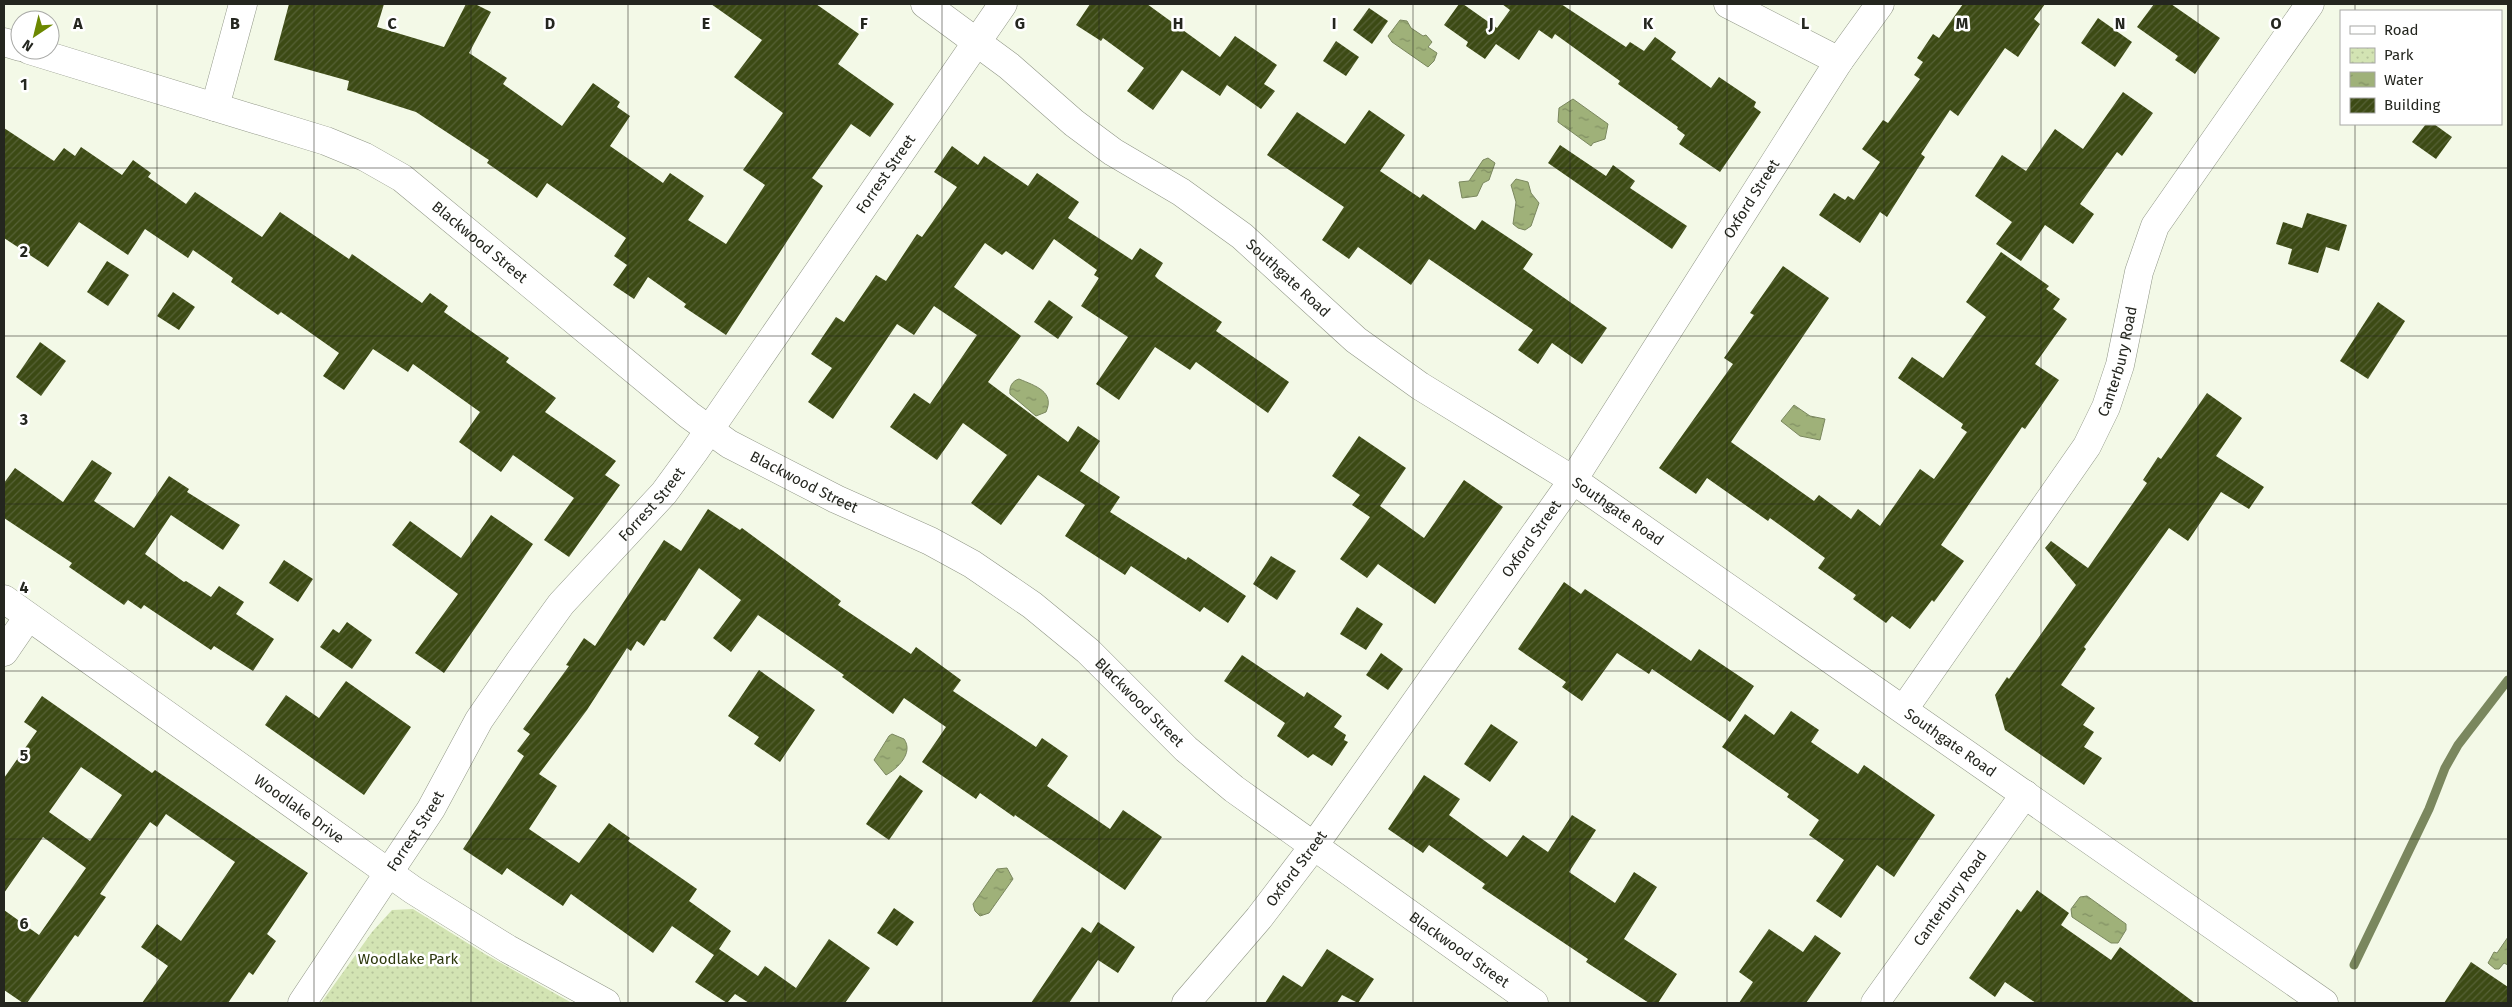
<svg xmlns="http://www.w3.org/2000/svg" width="2512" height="1007" font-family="'Fira Sans',sans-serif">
<defs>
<pattern id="park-dots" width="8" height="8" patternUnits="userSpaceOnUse" patternTransform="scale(1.25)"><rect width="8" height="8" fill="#d3e4b3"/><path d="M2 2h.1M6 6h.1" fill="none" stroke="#b5c39a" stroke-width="1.8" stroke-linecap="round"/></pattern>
<pattern id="water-ripples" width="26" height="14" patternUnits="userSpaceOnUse" patternTransform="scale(1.25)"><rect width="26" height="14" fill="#9fb179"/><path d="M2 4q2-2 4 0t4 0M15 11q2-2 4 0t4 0" fill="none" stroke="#819063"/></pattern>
<pattern id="building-hatch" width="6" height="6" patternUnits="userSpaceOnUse" patternTransform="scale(1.25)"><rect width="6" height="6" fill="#3c4a14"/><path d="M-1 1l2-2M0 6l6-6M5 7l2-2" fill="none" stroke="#566136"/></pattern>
</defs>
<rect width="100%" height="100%" fill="#f3f9e7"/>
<path fill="url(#park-dots)" d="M413,909L485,954L572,1003H321L372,932L392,910Z"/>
<g fill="url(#water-ripples)" stroke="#7a875e">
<path d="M1400,20L1407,21L1411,28L1423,36L1426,35L1432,42L1428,47L1437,53L1434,61L1428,67L1392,42L1388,36Z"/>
<path d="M1573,99L1608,124L1605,139L1593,143L1591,146L1558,122L1559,108Z"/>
<path d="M1488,158L1495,163L1489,180L1483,183L1477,196L1462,198L1459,182L1469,181L1483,160Z"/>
<path d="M1516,179L1528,182L1531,193L1539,203L1531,226L1525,230L1518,228L1513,224L1516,202L1511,185Z"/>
<path d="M1019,379C1036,386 1055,392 1046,412L1036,416L1010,394C1009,387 1012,381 1019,379Z"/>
<path d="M1794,405L1810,416L1825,419L1820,440L1800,436L1781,421Z"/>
<path d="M892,734L904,739C914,753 897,769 886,775L874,760L889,736Z"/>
<path d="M1007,868L1013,879L989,913L980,916L975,911L973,904L997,869Z"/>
<path d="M2087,896L2126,924V930L2118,943H2111L2072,917L2071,909L2080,897Z"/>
<path d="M2508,937V965L2504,963L2499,969H2495L2488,963L2494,952L2497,953Z"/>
</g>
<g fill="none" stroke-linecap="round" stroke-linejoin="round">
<path stroke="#7a875e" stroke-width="9" d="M2354,965L2429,809L2445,768L2458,745L2508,680"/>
</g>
<g fill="url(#building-hatch)" fill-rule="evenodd">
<path d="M289,4H384L377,27L444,47L466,4H475L491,12L469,53L507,78L503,84L562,126L593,83L620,102L617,107L630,116L610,146L663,183L670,173L704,196L688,220L726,244L765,185L743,170L783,113L734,77L762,40L711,4H816L859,34L838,64L894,104L870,137L851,124L812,178L823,186L726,335L684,307L686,304L648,277L634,299L613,285L627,265L614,256L626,238L547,183L537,198L487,163L489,160L416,112L347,90L349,81L274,60Z"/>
<path d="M1090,4H1147L1220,57L1235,36L1277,65L1264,84L1275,91L1261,109L1227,85L1220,96L1182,70L1153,110L1127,91L1144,68L1103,38L1101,41L1076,25Z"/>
<path d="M1459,4H1463L1497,28L1510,10L1502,4H1561L1626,47L1630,42L1644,51L1655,37L1676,52L1671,59L1711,88L1719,77L1756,102L1754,107L1761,112L1720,172L1679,144L1685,135L1677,129L1678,127L1618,84L1620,81L1555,34L1552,39L1539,30L1519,60L1496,44L1485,59L1466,46L1468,42L1444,25Z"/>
<path d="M1963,4H2045L2034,19L2040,24L2018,57L2005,48L1958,116L1950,110L1921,154L1925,157L1887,217L1880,212L1860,243L1819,215L1834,193L1845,200L1848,196L1854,200L1880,162L1862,149L1883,120L1888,123L1920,79L1914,75L1923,62L1917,58L1933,34L1939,38Z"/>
<path d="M2154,4H2171L2220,38L2195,74L2175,60L2178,56L2137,27Z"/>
<path d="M1369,8L1388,21L1372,44L1353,30Z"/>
<path d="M2098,18L2132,42L2115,67L2081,43Z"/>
<path d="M1336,41L1359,57L1346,76L1323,61Z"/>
<path d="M2123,92L2153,113L2122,156L2117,152L2080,204L2094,214L2073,244L2045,225L2021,261L1996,244L2012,222L1975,196L2002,155L2026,171L2055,129L2083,149Z"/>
<path d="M1369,110L1405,135L1380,171L1420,198L1423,194L1475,230L1482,220L1533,254L1523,269L1607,328L1582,364L1552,343L1538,364L1518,350L1533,330L1429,259L1411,285L1358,247L1349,259L1322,240L1344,207L1267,155L1297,112L1345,144Z"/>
<path d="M2426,124H2434L2452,137L2436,159L2412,142Z"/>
<path d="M4,128L54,161L64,148L75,156L81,147L122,175L133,160L151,173L148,177L186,204L195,192L262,237L280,212L349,259L352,254L422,303L430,293L448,306L444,312L509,358L506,362L556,398L545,412L616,461L605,475L620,485L569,557L544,540L574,498L513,455L501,472L459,442L480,412L413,364L408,372L373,349L344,390L323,376L339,353L281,312L278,315L231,282L233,278L193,250L188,258L145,229L128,255L79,222L48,267L4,238Z"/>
<path d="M1560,145L1606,176L1613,165L1635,181L1630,188L1687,226L1672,249L1548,163Z"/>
<path d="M952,146L978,165L984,156L1028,186L1037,173L1079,202L1068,218L1132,260L1140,248L1163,263L1155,276L1158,279L1222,322L1216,331L1289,382L1268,413L1196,362L1190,370L1155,347L1119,400L1096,384L1128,337L1081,306L1099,278L1094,275L1097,270L1054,239L1033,270L1006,251L1002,255L985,243L954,287L1021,336L988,382L1068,442L1078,426L1100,441L1080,471L1120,497L1110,512L1186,560L1188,557L1246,596L1228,623L1204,607L1200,612L1131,566L1125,575L1065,536L1085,505L1038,475L1001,525L971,503L1007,455L963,423L937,460L890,427L914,393L930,404L977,335L934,306L914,335L897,324L833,419L808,402L832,368L811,354L836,317L844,322L876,275L886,281L917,234L922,237L957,187L934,172Z"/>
<path d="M2307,213L2347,225L2339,251L2326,247L2318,273L2288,264L2292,249L2276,244L2283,222L2302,228Z"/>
<path d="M2001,252L2049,286L2046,289L2060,299L2053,309L2067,319L2035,364L2059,380L2025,429L2022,427L1941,545L1964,561L1934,602L1932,600L1910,629L1892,616L1886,623L1853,599L1856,595L1818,568L1825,558L1770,518L1768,521L1707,478L1696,494L1659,468L1733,364L1724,358L1754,315L1750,313L1783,266L1829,298L1731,442L1814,501L1819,495L1851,519L1858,509L1880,526L1920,469L1934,479L1967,432L1961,428L1963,424L1898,378L1912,357L1943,378L1986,317L1966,302Z"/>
<path d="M107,261L129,275L108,306L87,292Z"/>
<path d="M173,292L195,307L179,330L157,316Z"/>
<path d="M1049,300L1073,317L1058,339L1034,322Z"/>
<path d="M2378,302L2405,321L2368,379L2340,361Z"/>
<path d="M40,342L66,361L41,396L16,377Z"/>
<path d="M2207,393L2242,418L2216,456L2264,487L2249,509L2221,492L2188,541L2169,528L2084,647L2086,649L2061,685L2095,708L2083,725L2094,732L2084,747L2102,758L2084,785L2005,730L1995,695L2007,677L2009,679L2076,585L2045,548L2051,541L2088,568L2147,483L2143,480L2158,457L2161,459Z"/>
<path d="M1359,436L1406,468L1380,506L1424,538L1464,480L1503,507L1435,604L1378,564L1367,578L1340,559L1370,517L1352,505L1360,495L1332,476Z"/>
<path d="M92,460L112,473L94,501L134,528L169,476L189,489L187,492L240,525L223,550L171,515L145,554L184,582L186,581L211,597L219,586L244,602L236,614L274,639L253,671L214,646L211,650L144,605L141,609L128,600L124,605L69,567L72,563L4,518V483L15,468L63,502Z"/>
<path d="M708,509L740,530L742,528L841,601L838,605L911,654L916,647L961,680L953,691L1036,747L1042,738L1068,756L1047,786L1110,829L1123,810L1162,837L1125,890L1015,815L1014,817L980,793L976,799L922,762L946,727L904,698L893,714L842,677L844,675L758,615L731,652L713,638L741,600L699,568L665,621L661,620L644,646L637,641L631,651L627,648L587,710L539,774L557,786L529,829L579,863L609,823L630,838L628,841L697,889L689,901L731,931L719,949L758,976L765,966L796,988L829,939L870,968L845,1003H749L735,994L727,1003L695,982L714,955L672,926L653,953L571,894L563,906L507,868L502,875L463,849L524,756L517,751L530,734L523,729L569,666L566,665L584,638L595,646L664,540L681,551Z"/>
<path d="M491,515L533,544L444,673L415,653L458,594L392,545L410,521L461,558Z"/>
<path d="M1271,556L1296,571L1277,600L1253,584Z"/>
<path d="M284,560L313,579L298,602L269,583Z"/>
<path d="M1564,582L1581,594L1585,589L1691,661L1699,649L1754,686L1730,722L1652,669L1649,674L1617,653L1582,701L1562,687L1566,682L1518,649Z"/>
<path d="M1357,607L1383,624L1366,650L1340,634Z"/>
<path d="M347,622L372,640L352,669L320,647L333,629L339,633Z"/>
<path d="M1381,653L1403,669L1388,690L1366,675Z"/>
<path d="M1242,655L1304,697L1307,692L1342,716L1334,727L1346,735L1344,740L1348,742L1332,766L1313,754L1308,758L1277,736L1285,723L1224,681Z"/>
<path d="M759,670L815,710L780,762L754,744L759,737L728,716Z"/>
<path d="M346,681L411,727L364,795L265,725L286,695L319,718Z"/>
<path d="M42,696L152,773L155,770L308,873L267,934L276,941L253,975L249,972L228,1003H142L168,966L141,947L157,924L181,941L235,862L166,814L157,827L150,822L100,894L106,897L78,937L75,935L27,1003H23L4,990V910L39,935L86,868L43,837L4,893V778L37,731L24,722ZM81,767L122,795L90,841L49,812Z"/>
<path d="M1791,711L1819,730L1811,742L1858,774L1864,765L1935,815L1894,877L1877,865L1841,918L1816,901L1844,860L1809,835L1819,820L1787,797L1789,794L1722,747L1745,714L1774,735Z"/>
<path d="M1491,724L1518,742L1490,782L1464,764Z"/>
<path d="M900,775L923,791L889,840L866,824Z"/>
<path d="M1424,775L1460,799L1449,815L1507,857L1523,835L1548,852L1572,815L1596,830L1569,872L1615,903L1634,872L1657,887L1624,939L1677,974L1658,1003H1649L1586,962L1588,959L1482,888L1485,884L1429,845L1423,853L1388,829Z"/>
<path d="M2037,890L2069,913L2061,925L2111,960L2120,947L2195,1003H2036L2005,982L1995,997L1969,978L2017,909L2021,912Z"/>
<path d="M894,908L914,922L897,946L877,933Z"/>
<path d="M1098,922L1135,947L1118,973L1098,960L1069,1003H1031L1082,927L1091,933Z"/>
<path d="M1769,929L1803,952L1815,935L1841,953L1806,1003H1739L1753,982L1739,972Z"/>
<path d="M1327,949L1374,979L1358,1003L1342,995L1337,1003H1265L1283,975L1302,987Z"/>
<path d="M2471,962L2508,987V1003H2444Z"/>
</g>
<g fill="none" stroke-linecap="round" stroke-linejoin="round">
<g stroke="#909686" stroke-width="29">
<g id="minor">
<path id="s1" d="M925,4L1009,66L1074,123L1113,152L1181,192L1242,236L1356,340L1420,386L1573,480L2324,1003"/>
<path d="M1728,4L1839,61"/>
<path d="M4,42L20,47"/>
<path id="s2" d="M29,50L326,141L365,157L402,178L689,415L729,444L836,499L930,541L972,564L1032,605L1088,651L1186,749L1234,789L1534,1003"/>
<path d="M215,107L243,4"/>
<path id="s3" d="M4,599L413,890L508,949L606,1003"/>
<path d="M4,652L28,617"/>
<path id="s4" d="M1904,709L2087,446L2106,407L2120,365L2139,272L2155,226L2310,4"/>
<path id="s5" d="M302,1003L431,809L479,720L519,662L561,604L664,493L694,452L1003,4"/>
<path id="s6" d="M1186,1003L1259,918L1313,847L1573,480L1839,61L1880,4"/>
<path id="s7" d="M1875,1003L2025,794"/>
</g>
</g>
<use href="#minor" stroke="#fff" stroke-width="28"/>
</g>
<path fill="none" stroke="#24261f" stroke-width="1" stroke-opacity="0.55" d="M157,4V1003M314,4V1003M471,4V1003M628,4V1003M785,4V1003M942,4V1003M1099,4V1003M1256,4V1003M1413,4V1003M1570,4V1003M1727,4V1003M1884,4V1003M2041,4V1003M2198,4V1003M2355,4V11M2355,124V1003M4,168H2508M4,336H2508M4,504H2508M4,671H2508M4,839H2508"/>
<g text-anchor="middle" stroke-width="5" stroke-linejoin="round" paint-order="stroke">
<g font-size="15" fill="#24261f" stroke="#fff">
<text dy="5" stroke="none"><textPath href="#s5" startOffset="1016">Forrest Street</textPath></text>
<text dy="5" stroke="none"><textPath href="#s6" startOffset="984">Oxford Street</textPath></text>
<text dy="5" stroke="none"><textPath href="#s2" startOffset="496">Blackwood Street</textPath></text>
<text dy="5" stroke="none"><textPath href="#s1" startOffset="456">Southgate Road</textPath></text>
<text dy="5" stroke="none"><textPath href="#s4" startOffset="411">Canterbury Road</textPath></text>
<text dy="5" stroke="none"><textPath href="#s2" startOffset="901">Blackwood Street</textPath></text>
<text dy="5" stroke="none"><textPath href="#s5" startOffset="611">Forrest Street</textPath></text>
<text dy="5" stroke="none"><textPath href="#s1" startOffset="861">Southgate Road</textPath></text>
<text dy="5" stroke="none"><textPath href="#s6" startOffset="579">Oxford Street</textPath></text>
<text dy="5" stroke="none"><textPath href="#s2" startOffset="1306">Blackwood Street</textPath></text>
<text dy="5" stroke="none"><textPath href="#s1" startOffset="1266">Southgate Road</textPath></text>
<text dy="5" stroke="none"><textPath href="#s3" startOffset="362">Woodlake Drive</textPath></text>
<text dy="5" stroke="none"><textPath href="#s5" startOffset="206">Forrest Street</textPath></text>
<text dy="5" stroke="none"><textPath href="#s6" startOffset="174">Oxford Street</textPath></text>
<text dy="5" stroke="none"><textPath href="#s7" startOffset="129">Canterbury Road</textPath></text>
<text dy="5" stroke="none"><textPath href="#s2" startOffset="1711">Blackwood Street</textPath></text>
</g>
<g font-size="15" fill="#2d380d" stroke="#fff">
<text x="408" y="964">Woodlake Park</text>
</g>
</g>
<g font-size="16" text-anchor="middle" font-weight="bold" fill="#24261f" stroke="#fff" stroke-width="5" stroke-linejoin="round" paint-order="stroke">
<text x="78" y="29">A</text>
<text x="235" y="29">B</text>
<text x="392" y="29">C</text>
<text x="550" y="29">D</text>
<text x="706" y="29">E</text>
<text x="864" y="29">F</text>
<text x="1020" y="29">G</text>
<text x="1178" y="29">H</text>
<text x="1334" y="29">I</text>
<text x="1491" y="29">J</text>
<text x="1648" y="29">K</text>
<text x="1805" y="29">L</text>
<text x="1962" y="29">M</text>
<text x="2120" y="29">N</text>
<text x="2276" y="29">O</text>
<text x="24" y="90">1</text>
<text x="24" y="257">2</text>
<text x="24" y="425">3</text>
<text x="24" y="593">4</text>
<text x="24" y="761">5</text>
<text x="24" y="929">6</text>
</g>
<rect width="2512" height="1007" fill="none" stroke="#24261f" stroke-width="10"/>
<rect x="2340" y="10" width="162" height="115" fill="#ffffff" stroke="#a7a8a5"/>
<rect x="2350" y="26" width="25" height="8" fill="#ffffff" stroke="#a7a8a5"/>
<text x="2384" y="35" font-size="15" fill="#24261f">Road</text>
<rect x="2350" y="48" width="25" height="15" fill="url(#park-dots)" stroke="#a7a8a5"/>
<text x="2384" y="60" font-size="15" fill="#24261f">Park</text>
<rect x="2350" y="72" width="25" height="15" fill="url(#water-ripples)" stroke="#a7a8a5"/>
<text x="2384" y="85" font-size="15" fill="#24261f">Water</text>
<rect x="2350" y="98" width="25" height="15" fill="url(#building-hatch)" stroke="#a7a8a5"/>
<text x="2384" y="110" font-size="15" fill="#24261f">Building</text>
<g transform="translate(35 35) rotate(215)"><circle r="24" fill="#ffffff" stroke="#a7a8a5"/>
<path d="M0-4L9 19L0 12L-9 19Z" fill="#6c8800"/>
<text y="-8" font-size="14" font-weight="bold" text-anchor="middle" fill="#24261f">N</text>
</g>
</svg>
